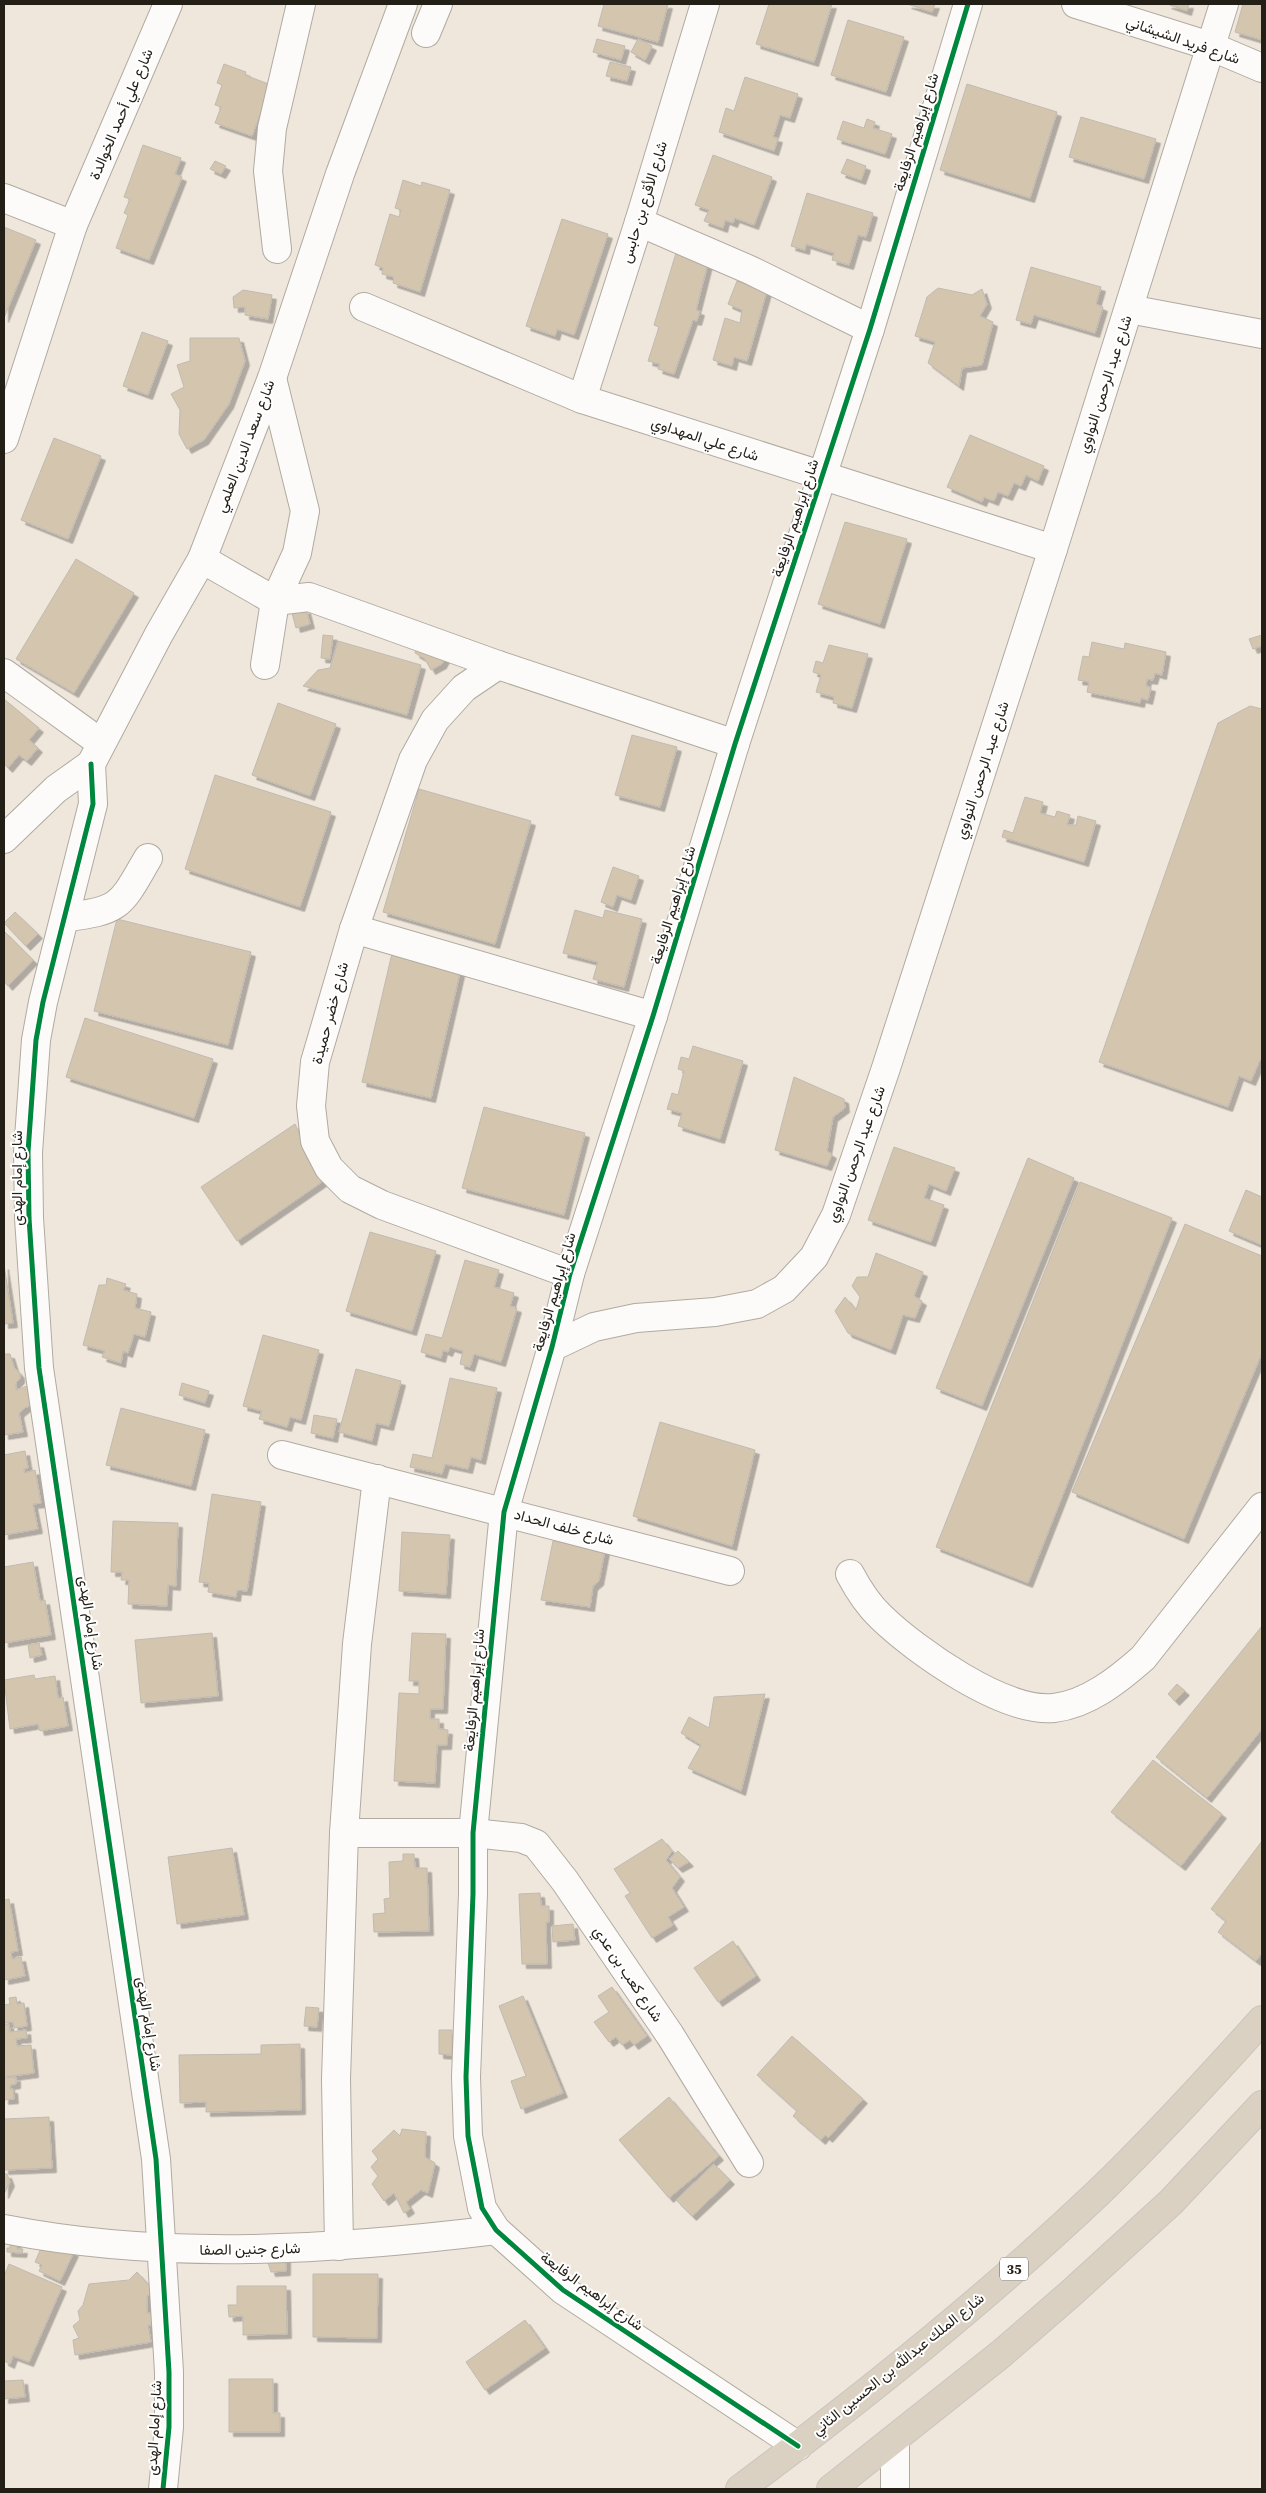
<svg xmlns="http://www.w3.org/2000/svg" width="1266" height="2493" font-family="'Source Serif 4',Vazirmatn,serif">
<defs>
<filter id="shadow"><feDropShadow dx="4.5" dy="4.5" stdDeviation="0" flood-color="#0004"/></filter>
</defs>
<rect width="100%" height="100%" fill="#efe7db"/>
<g fill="#d4c5af" stroke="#c1bab1" filter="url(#shadow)">
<path d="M604,4H668L658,42L598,26Z"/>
<path d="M769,4H832L814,62L756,44Z"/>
<path d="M907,4H935L932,12Z"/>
<path d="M1167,4H1189L1187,11Z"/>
<path d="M1243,4H1262V40L1235,32Z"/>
<path d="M848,20L904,37L886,92L831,75Z"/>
<path d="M597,39L625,46L621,60L593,52Z"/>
<path d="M638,39L652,46L645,60L631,52Z"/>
<path d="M610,62L631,67L627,81L606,76Z"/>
<path d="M224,64L246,72L245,75L271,85L252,136L215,123L221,107L215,105L222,85L217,83Z"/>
<path d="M745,77L798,94L790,118L780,115L773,137L778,138L774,151L719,132L726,108L734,111Z"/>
<path d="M967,84L1057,112L1030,198L940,170Z"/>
<path d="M1081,117L1156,139L1144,179L1069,157Z"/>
<path d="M867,119L875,122L873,128L892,134L885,154L837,139L843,121L864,128Z"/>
<path d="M143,145L181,158L175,174L182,177L149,260L116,248L128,215L124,213L130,199L124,197Z"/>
<path d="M713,155L772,177L754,225L735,218L733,223L725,220L723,228L704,221L709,210L695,205Z"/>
<path d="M847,159L866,166L861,180L841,173Z"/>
<path d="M215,161L226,166L221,174L210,169Z"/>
<path d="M403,180L421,186L422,182L450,190L420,292L393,283L394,277L382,274L383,268L375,265L390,214L399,217L401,210L395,208Z"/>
<path d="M807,193L873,213L866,237L858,235L849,265L832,260L834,253L806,244L805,250L791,246Z"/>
<path d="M562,219L608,234L574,335L557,329L555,336L526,326Z"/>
<path d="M4,227L36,240L4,318Z"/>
<path d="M676,253L708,263L696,310L700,311L697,321L693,320L674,374L658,369L660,364L648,361L659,327L654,325Z"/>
<path d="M1031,267L1101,287L1096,304L1103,307L1095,333L1034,315L1031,324L1016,320Z"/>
<path d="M737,281L751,286L756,283L768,287L747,361L734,357L732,366L713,360L725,318L740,323L742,310L728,304Z"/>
<path d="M938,288L972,295L982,289L987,304L980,316L993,322L982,365L962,368L959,386L928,363L935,342L915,336L927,297Z"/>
<path d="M243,290L272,295L268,319L245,315V307L234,308L233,297Z"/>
<path d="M142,332L168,341L148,395L123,386Z"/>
<path d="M190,338H239L245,361L229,404L204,440L187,449L179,434L180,410L171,394L184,387L177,365L190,361Z"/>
<path d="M970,435L1044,466L1038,481L1026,475L1021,486L1014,483L1008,496L998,492L994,501L984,497L982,502L947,487Z"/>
<path d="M54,438L101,456L68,539L21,520Z"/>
<path d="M845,522L907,539L880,624L818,604Z"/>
<path d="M76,559L134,593L74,693L16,659Z"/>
<path d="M306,609L310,624L296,628L292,613Z"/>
<path d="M323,635L333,636L330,659L321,658Z"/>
<path d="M1262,635V646L1253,649L1249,639Z"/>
<path d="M418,640L447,654L442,664L431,670L425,659L415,653Z"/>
<path d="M338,641L421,665L407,715L303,686L318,670L330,668Z"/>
<path d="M1092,642L1124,649L1125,643L1166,652L1162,675L1155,673L1153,680L1147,679L1146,686L1151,687L1148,700L1141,698L1140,703L1087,692L1089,682L1078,680L1083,656L1089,657Z"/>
<path d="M829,645L868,654L852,708L833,703L834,697L816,692L821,675L813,672L816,661L823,663Z"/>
<path d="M4,699L39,728L29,740L38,748L27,761L19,755L8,768L4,764Z"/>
<path d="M278,703L336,724L310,796L252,775Z"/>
<path d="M1250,706L1262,709V1061L1260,1060L1251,1081L1239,1076L1228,1107L1099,1062L1218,723Z"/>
<path d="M632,735L677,747L660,807L615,795Z"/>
<path d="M215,775L331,812L300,907L185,869Z"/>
<path d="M419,789L531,821L495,944L383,912Z"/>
<path d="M1025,797L1043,802L1040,813L1055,817L1057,811L1070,815L1067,825H1076L1078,816L1096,821L1084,862L1002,837L1004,830L1013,833Z"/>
<path d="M613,867L639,876L631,900L617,895L613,907L601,902Z"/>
<path d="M575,910L603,918L605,910L642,919L624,987L593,979L598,962L563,953Z"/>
<path d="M15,912L38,934L26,946L4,923Z"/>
<path d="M117,919L251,952L228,1045L94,1011Z"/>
<path d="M4,931L33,960L8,986L4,981Z"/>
<path d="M393,949L462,964L431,1098L362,1082Z"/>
<path d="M85,1018L213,1059L194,1118L66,1077Z"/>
<path d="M693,1046L743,1061L720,1139L678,1126L682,1113L667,1109L672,1093L678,1095L684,1071L678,1069L681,1057L689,1059Z"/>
<path d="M794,1077L844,1099L845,1108L833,1117L827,1151L832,1154L827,1166L775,1150Z"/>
<path d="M484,1107L585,1133L564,1215L462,1188Z"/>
<path d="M295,1124L322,1182L237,1241L201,1187Z"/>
<path d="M894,1147L955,1168L946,1191L929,1184L924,1198L944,1205L931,1242L868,1220Z"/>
<path d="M1028,1158L1074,1178L982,1406L936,1388Z"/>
<path d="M1080,1182L1172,1218L1028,1583L936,1547Z"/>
<path d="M1246,1190L1262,1197V1245L1229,1231Z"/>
<path d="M1185,1224L1262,1256V1353L1184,1539L1072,1492Z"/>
<path d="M370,1232L436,1251L412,1331L346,1311Z"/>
<path d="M876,1253L923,1272L914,1296L922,1301L915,1318L903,1315L891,1350L848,1333L835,1311L845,1297L856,1310L860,1297L852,1286L857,1277H868Z"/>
<path d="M465,1260L499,1270L494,1287L514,1293L510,1306L517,1308L501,1362L474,1354L470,1367L460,1364L463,1351L450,1347L448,1352L443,1350L441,1358L421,1352L426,1334L442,1338Z"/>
<path d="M4,1265L13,1323L4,1324Z"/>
<path d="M107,1278L126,1284L123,1290L137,1294L135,1308L151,1312L145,1337L134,1334L128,1353L123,1351L121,1363L102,1357L105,1351L83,1345L99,1285H106Z"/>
<path d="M263,1335L319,1350L301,1420L290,1417L287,1427L259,1419L262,1411L243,1406Z"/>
<path d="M4,1354H10L14,1367L20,1374V1379L16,1383V1390L30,1385L34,1405L26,1407L19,1413L23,1432L4,1435Z"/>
<path d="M356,1369L401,1381L389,1426L376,1423L372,1441L339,1432Z"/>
<path d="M450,1378L497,1388L481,1460L471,1457L468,1469L445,1464L442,1474L410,1467L413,1454L432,1458Z"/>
<path d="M182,1383L209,1391L205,1403L179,1395Z"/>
<path d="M121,1408L205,1430L191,1486L106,1465Z"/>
<path d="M314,1415L337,1419L333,1438L311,1433Z"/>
<path d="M660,1422L755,1450L732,1546L633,1516Z"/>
<path d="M25,1451L28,1468L24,1469V1473L35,1470L41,1503L33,1504L38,1529L4,1535V1455Z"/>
<path d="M212,1494L261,1502L247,1591L237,1590L236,1597L208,1592L209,1583L199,1582Z"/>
<path d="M113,1521L178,1523L176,1586L168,1585L167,1606L128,1604L129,1580H121L122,1572H111Z"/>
<path d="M402,1532L450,1535L446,1594L399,1591Z"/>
<path d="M553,1541L605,1550L599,1581L593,1586L590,1607L541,1600Z"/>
<path d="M33,1562L40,1601L45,1600L51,1635L4,1643V1567Z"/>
<path d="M1262,1626V1729L1207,1798L1156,1757Z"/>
<path d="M212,1633L218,1696L141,1703L135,1640Z"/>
<path d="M412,1633L446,1634L443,1709H430V1719H439V1729L448,1730L447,1745H437L435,1783L394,1781L399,1693L419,1694V1681H409Z"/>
<path d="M39,1643L42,1655L30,1658L28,1645Z"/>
<path d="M34,1675L35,1679L55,1676L58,1698L63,1697L68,1726L40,1731L38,1724L10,1729L4,1680Z"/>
<path d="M1177,1684L1185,1691L1175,1701L1168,1694Z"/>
<path d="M765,1694L741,1791L688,1768L701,1745L681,1733L689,1717L709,1728L714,1697Z"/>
<path d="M1153,1760L1222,1814L1181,1866L1111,1812Z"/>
<path d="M662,1839L672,1851L666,1860L680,1877L672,1888L684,1907L668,1917L673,1925L652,1938L625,1896L630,1893L614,1869Z"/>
<path d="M1262,1841V1953L1256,1961L1218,1932L1226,1921L1211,1909Z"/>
<path d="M232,1848L244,1915L177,1924L168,1857Z"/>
<path d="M678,1851L689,1862L678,1868L669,1859Z"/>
<path d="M403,1854H414L415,1868H427L429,1931L374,1932L373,1914L385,1913L384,1899L390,1898L389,1862L403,1861Z"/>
<path d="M540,1893L541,1906H549V1922H546L547,1964H522L519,1894Z"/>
<path d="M9,1899L18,1951L11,1952L12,1959L21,1957L25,1976L4,1980V1900Z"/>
<path d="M573,1924L575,1940L553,1942L552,1926Z"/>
<path d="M733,1941L756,1976L718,2002L694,1968Z"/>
<path d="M612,1987L647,2036L634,2045L630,2040L622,2045L616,2037L609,2042L594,2022L609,2012L598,1996Z"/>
<path d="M523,1996L563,2093L521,2109L511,2081L526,2076L499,2006Z"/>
<path d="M16,1997L17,2004L24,2003L27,2026L14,2028L13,2022L4,2023V2005L10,2004L9,1998Z"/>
<path d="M306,2007L319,2008L317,2027L304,2026Z"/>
<path d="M4,2024H9L10,2032L26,2030L27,2038L16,2039L17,2046L31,2045L34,2073L4,2077Z"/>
<path d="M439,2030H452V2055L439,2054Z"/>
<path d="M792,2036L863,2099L828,2138L825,2135L821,2140L793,2116L797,2111L757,2075Z"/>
<path d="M300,2044L301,2110L206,2112V2102L180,2103L179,2055L261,2054V2045Z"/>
<path d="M16,2077V2084L10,2085V2089H13L14,2099L4,2100V2078Z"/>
<path d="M669,2097L719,2156L669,2198L619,2140Z"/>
<path d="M49,2117L52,2168L4,2170V2119Z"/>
<path d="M402,2129L426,2132L425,2157L435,2163L428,2193L421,2190L406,2202L410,2209L404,2213L394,2193L384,2201L372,2184L378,2176L371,2167L378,2159L372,2151L394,2130L400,2136Z"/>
<path d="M714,2164L730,2180L692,2216L676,2200Z"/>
<path d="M4,2174H7L10,2182L4,2194Z"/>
<path d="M45,2239L74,2252L60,2281L39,2271L42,2265L35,2262Z"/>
<path d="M10,2242L17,2243V2249H23L22,2253L7,2252V2248H10Z"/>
<path d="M286,2254V2271L271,2272L266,2256Z"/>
<path d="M9,2264L62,2287L29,2362L13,2356L10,2364L4,2361V2276Z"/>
<path d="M137,2272L155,2292L147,2296V2313L155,2314V2325H148L151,2342L75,2355L73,2340L79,2338L73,2326L80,2320L78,2311L83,2305L89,2284L129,2280Z"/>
<path d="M313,2274H378L377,2338L313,2337Z"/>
<path d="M237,2286H286L287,2334L243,2335V2316L229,2317L228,2305H237Z"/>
<path d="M525,2320L545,2348L485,2390L466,2362Z"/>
<path d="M229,2379H273V2413H280V2432H229Z"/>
<path d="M23,2380L25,2397L4,2399V2381Z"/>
</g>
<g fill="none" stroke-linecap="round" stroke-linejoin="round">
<g stroke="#b0aaa1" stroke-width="30">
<g id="minor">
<path d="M1076,4L1210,46L1262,68"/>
<path d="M426,33L438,4"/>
<path d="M4,198L73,225"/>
<path d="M639,222L750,270L870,329"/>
<path d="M277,249L268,171L272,128L301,4"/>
<path d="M364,307L582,399L1053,549"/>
<path d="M1129,309L1262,334"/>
<path d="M582,399L639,222L705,4"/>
<path d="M4,439L73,225L168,4"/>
<path d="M202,559L275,601L309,597L498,665L735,744"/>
<path d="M265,665L275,601L297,553L305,511L272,378"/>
<path d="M498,665L464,688L435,720L413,760L354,929L315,1062L311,1106L315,1141L329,1168L350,1189L382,1205L570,1274"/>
<path d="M4,673L101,743"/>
<path d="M91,764L93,804L43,1002L36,1040L28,1152L29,1218L39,1368L156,2159L169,2372V2427L163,2489"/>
<path d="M4,839L56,789L91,764L159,634L202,559L272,378L340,174L403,4"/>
<path d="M66,917C122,911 121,904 148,858"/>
<path d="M354,929L653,1016"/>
<path d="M552,1347L594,1327L636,1318L715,1312L757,1304L784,1289L814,1257L836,1215L886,1068L1053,549L1224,4"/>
<path d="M282,1455L730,1571"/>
<path d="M850,1574C858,1589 868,1605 881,1617C916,1651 1004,1713 1054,1708C1088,1704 1118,1680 1143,1658L1262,1507"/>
<path d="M344,1833H473L521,1838L536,1844L565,1881L670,2035L749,2163"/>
<path d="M4,2229C167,2261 332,2250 496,2230"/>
<path d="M339,2246L336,2079L344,1833L357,1644L377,1479"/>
<path d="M798,2446L563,2290L496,2230L482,2208L468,2136L466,2077L473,1894V1833L504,1512L552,1347L570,1274L653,1016L735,744L870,329L968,4"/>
<path d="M895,2489V2439"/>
</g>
</g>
<g stroke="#c9c5bf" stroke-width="30">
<g id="highway">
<path d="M740,2489C864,2397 986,2299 1098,2193C1155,2138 1209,2079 1262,2020"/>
<path d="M831,2489L1001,2354L1069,2295L1171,2202L1262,2105"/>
</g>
</g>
<use href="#minor" stroke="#fdfbfa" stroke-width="28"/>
<use href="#highway" stroke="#dad1c2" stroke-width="28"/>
<g stroke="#fff" stroke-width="8">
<g id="cycleway">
<path d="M91,764L93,804L43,1002L36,1040L28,1152L29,1218L39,1368L156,2159L169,2372V2427L163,2489"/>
<path d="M798,2446L563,2290L496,2230L482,2208L468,2136L466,2077L473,1894V1833L504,1512L552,1347L570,1274L653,1016L735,744L870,329L968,4"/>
</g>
</g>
<use href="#cycleway" stroke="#00873e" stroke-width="5"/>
</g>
<g text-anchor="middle" stroke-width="4" stroke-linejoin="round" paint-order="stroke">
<rect fill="#fff" stroke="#65625c" stroke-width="1" x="1000" y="2257.5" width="28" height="23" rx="4"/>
<g font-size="14" font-weight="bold" fill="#231e16">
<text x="1014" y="2274">35</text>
</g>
<g font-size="15" fill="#231e16" stroke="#fff">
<text transform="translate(1183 40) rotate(19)" y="5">شارع فريد الشيشاني</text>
<text transform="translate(121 114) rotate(-67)" y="5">شارع علي أحمد الخوالدة</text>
<text transform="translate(916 132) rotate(-73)" y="5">شارع إبراهيم الرفايعة</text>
<text transform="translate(644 202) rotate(-73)" y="5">شارع الأقرع بن حابس</text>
<text transform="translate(1105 384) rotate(-72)" y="5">شارع عبد الرحمن النواوي</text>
<text transform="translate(705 439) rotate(18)" y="5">شارع علي المهداوي</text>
<text transform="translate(245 446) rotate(-69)" y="5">شارع سعد الدين العلمي</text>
<text transform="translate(795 518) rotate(-72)" y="5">شارع إبراهيم الرفايعة</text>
<text transform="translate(982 770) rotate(-72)" y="5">شارع عبد الرحمن النواوي</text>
<text transform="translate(673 905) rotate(-73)" y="5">شارع إبراهيم الرفايعة</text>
<text transform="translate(330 1013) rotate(-75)" y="5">شارع خضر حميدة</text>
<text transform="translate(856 1154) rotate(-70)" y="5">شارع عبد الرحمن النواوي</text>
<text transform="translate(17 1178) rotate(-90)" y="5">شارع إمام الهدى</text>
<text transform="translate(554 1292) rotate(-74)" y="5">شارع إبراهيم الرفايعة</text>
<text transform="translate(564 1527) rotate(15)" y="5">شارع خلف الحداد</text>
<text transform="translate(91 1623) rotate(81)" y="5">شارع إمام الهدى</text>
<text transform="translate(474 1690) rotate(-85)" y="5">شارع إبراهيم الرفايعة</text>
<text transform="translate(628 1974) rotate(56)" y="5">شارع كعب بن عدي</text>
<text transform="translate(149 2024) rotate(81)" y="5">شارع إمام الهدى</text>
<text transform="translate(250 2249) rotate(-1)" y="5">شارع جنين الصفا</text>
<text transform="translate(592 2291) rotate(36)" y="5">شارع إبراهيم الرفايعة</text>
<text transform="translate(898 2364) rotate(-39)" y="5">شارع الملك عبدالله بن الحسين الثاني</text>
<text transform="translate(154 2428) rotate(-87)" y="5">شارع إمام الهدى</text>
</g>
</g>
<rect width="1266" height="2493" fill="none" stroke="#231e16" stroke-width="10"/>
</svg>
